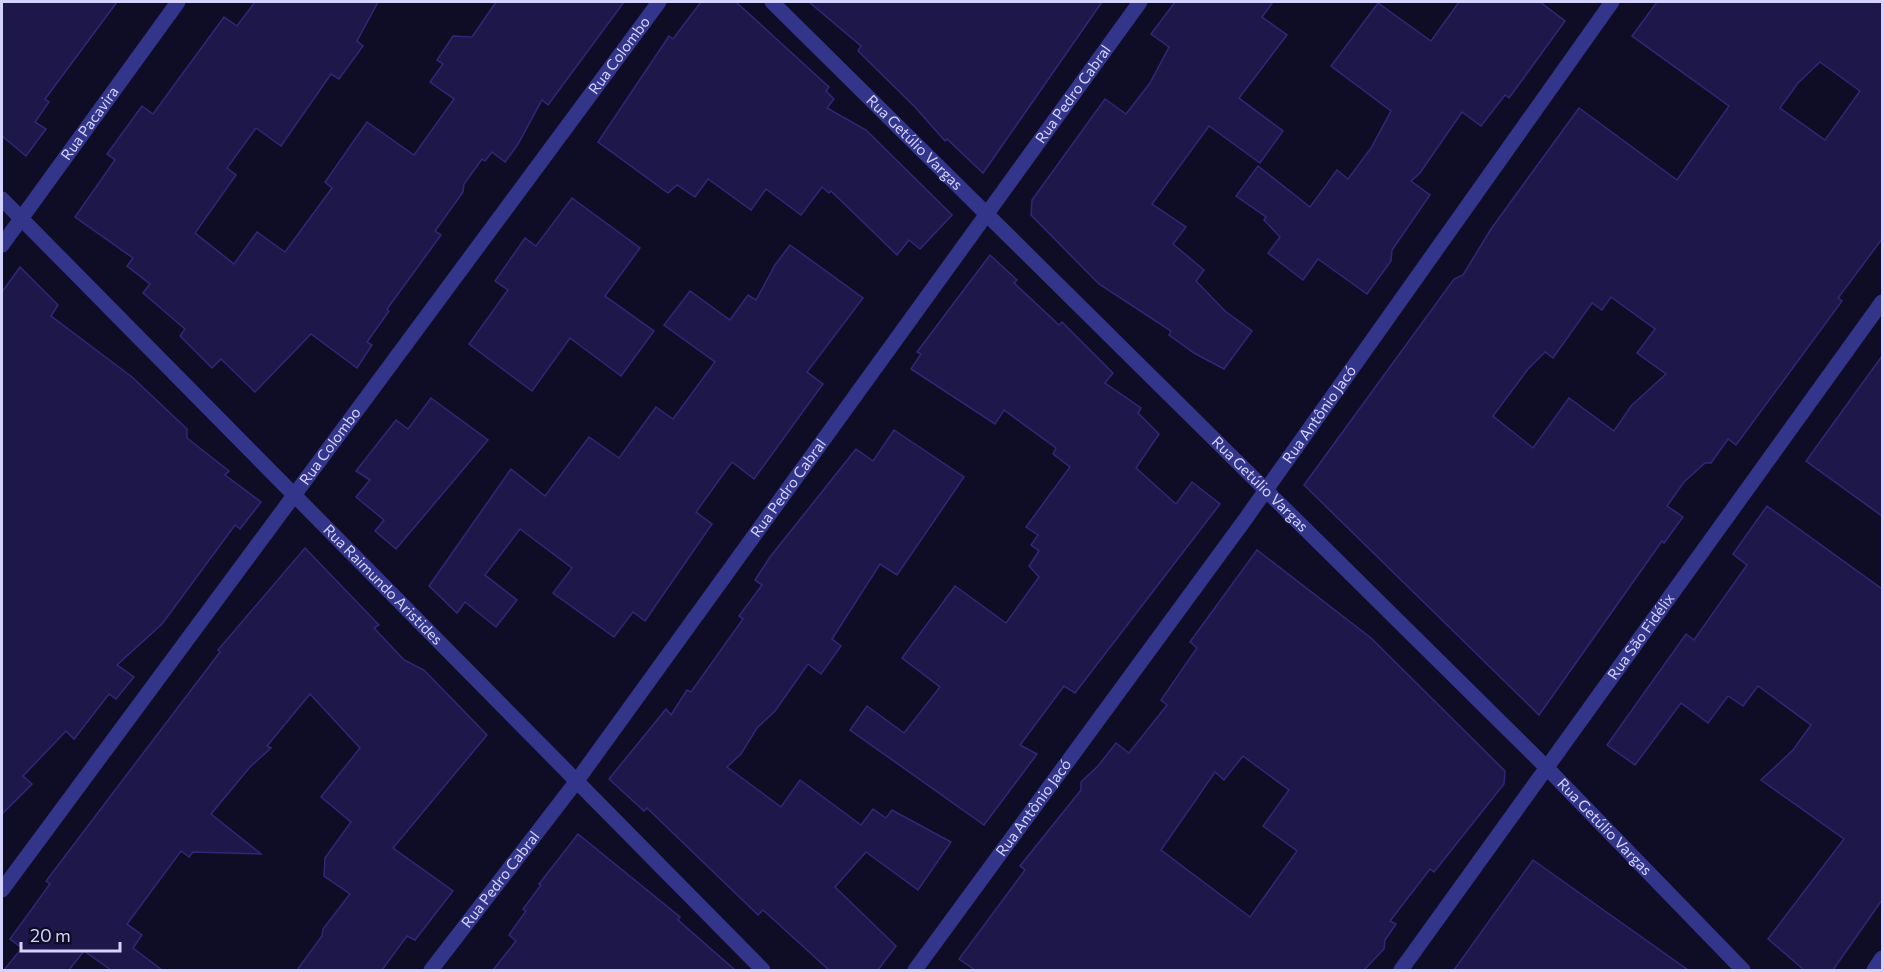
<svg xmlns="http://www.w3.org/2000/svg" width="1884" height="972" font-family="Commissioner,sans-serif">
<rect width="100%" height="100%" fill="#0f0d26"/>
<g fill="#1e1749" stroke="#322777" stroke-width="1.5" fill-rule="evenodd">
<path d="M2,2H117L45,99L49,102L35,122L46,129L26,156L2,136Z"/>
<path d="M255,2H378L357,41L363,46L339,79L331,74L281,146L256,128L227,168L236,175L195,233L234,264L257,232L285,252L332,188L325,182L367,122L414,155L454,99L430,82L443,64L437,60L453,36L472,37L496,2H624L548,105L542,100L518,144L505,162L492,152L485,161L482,159L464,184L463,192L435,231L441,235L387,309L389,311L367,342L372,345L357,368L311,334L255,392L221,359L212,368L180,336L185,329L143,293L150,284L127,266L133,258L75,217L115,160L107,154L142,106L153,114L224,17L237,26Z"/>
<path d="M701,2H736L829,87L826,91L834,99L827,108L866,130L952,215L920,249L909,240L897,255L831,191L829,193L822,187L801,215L766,189L751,210L708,179L695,197L677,185L668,193L598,142L669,36L673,39Z"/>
<path d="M809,2H1102L983,173L947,139L945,141L915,107L858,51L861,46Z"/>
<path d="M1175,2H1273L1262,17L1287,35L1239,98L1283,131L1260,163L1209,126L1152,204L1186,227L1173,244L1204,270L1196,281L1225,311L1252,331L1224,369L1194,353L1169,335L1171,331L1099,284L1031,215L1032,200L1105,99L1126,114L1150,83L1169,47L1151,34Z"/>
<path d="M1459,2H1540L1565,21L1509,98L1505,95L1481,126L1462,112L1420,173L1411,181L1430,195L1392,250L1391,261L1367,294L1318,259L1303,280L1268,253L1280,237L1264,220L1266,217L1236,196L1258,166L1310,207L1337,170L1348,179L1371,148L1391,111L1331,66L1378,3L1431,41Z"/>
<path d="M1657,2H1882V239L1838,298L1842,301L1736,445L1728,439L1711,463H1705L1684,482L1667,506L1683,517L1664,543L1662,541L1539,715L1304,485L1454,279L1463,275L1491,229L1579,108L1677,180L1729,106L1632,36ZM1820,62L1860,91L1825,140L1780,108L1798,83ZM1611,297L1655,329L1637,353L1666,374L1631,406L1614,431L1569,398L1533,448L1493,416L1528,369L1545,352L1553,358L1592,303L1602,310Z"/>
<path d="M572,198L640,248L605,296L654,331L621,376L570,338L532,391L469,344L508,290L495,281L525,238L536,246Z"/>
<path d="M790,245L863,298L807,372L823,384L754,479L732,462L696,512L712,524L645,621L633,612L614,637L553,593L572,568L520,529L485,575L517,600L496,627L465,602L457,613L429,586L511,469L545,496L589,437L619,458L656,407L673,419L715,362L664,325L690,291L730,320L748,295L756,300L775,265Z"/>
<path d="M990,255L1017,280L1014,283L1059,325L1062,322L1113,373L1105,383L1141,408L1138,413L1159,434L1136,468L1176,504L1192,482L1220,504L1075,693L1064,686L1020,745L1037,754L984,825L850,730L867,706L904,733L940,687L902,658L955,586L1006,623L1039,577L1029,566L1039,551L1031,545L1038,535L1026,527L1070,467L1053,454L1056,448L1004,410L995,424L911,369L921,354L917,352Z"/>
<path d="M20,267L58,305L51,316L132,377L187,429V438L229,471L225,475L261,502L240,529L235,525L162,624L117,665L134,677L116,699L109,694L74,739L66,731L23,776L32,784L2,814V292Z"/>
<path d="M1882,356V516L1806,461Z"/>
<path d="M431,398L488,440L396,549L375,531L384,520L356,497L370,480L356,471L396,420L408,429Z"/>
<path d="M894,430L964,477L897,575L880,564L832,639L841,646L821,674L808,664L775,711L757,728L741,754L727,767L781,807L800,780L861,825L873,809L886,818L892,810L951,842L918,890L866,852L835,887L896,946L878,970H829L763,910L758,915L647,808L644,811L609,779L666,709L671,715L687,690L691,692L743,619L739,616L762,585L755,580L770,557L856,449L873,461Z"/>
<path d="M1767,506L1882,589V900L1833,970H1804L1768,939L1844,839L1761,780L1793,750L1811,725L1758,686L1743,706L1728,696L1708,723L1681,703L1635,765L1607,745L1686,634L1694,640L1747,565L1733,554Z"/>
<path d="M305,548L379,625L374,628L404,660L424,670L487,735L393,848L453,891L415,940L407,936L382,970H297L322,936L323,929L350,894L324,876L325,858L351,822L321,797L360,748L310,694L267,746L271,748L250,767L211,814L261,854L193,852L189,857L181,851L127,924L142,935L133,948L162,970H111L84,951L69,970H4L22,948L10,939L50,884L46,881L220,652L218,650Z"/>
<path d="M1257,550L1371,638L1505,771L1504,784L1434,872L1430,869L1390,921L1396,924L1385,940L1384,949L1364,970H975L959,959L1025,870L1020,866L1081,790V782L1098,766L1116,743L1129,753L1167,705L1161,700L1197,648L1190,642ZM1243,756L1289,790L1263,826L1297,851L1250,917L1161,850L1215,772L1224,780Z"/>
<path d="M578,834L680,917L678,920L735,970H493L516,941L509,935L526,911L523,909L541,885L539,884Z"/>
<path d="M1533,860L1688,970H1454Z"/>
</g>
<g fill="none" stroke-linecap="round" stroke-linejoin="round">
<g stroke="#33358a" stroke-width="15">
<path id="s1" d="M772,2L1546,767L1743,970"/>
<path id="s2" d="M2,199L763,970"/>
<path id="s3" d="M2,245L178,2"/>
<path id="s4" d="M2,890L659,2"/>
<path id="s5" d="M431,970L576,782L1140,2"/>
<path id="s6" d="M915,970L1244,521L1612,2"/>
<path id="s7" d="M1401,970L1882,302"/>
<path d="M1874,970L1882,958"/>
</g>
</g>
<g text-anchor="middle" stroke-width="4.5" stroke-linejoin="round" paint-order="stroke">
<g font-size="15" fill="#d4d2ff" stroke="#0f0d26">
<text dy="5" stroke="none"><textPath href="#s4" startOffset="1038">Rua Colombo</textPath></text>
<text dy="5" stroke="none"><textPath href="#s5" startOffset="1086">Rua Pedro Cabral</textPath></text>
<text dy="5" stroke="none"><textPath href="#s3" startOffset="150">Rua Pacavira</textPath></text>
<text dy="5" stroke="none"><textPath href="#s1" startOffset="200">Rua Getúlio Vargas</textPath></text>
<text dy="5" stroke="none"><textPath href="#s6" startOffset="687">Rua Antônio Jacó</textPath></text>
<text dy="5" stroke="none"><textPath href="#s4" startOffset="552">Rua Colombo</textPath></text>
<text dy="5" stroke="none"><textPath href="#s1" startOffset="686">Rua Getúlio Vargas</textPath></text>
<text dy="5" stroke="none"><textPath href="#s5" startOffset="600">Rua Pedro Cabral</textPath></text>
<text dy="5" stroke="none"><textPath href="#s2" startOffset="542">Rua Raimundo Aristides</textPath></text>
<text dy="5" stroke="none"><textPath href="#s7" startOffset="411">Rua São Fidélix</textPath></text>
<text dy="5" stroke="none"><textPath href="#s6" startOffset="201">Rua Antônio Jacó</textPath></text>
<text dy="5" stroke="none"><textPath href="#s1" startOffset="1172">Rua Getúlio Vargas</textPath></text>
<text dy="5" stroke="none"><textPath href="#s5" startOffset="114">Rua Pedro Cabral</textPath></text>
</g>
</g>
<rect width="1884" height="972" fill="none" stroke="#d4d2ff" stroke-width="6"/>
<path d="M21 942v9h99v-9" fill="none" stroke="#d4d2ff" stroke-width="3"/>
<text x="30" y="942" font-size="18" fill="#d4d2ff" stroke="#0f0d26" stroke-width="4.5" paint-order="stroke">20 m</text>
</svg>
